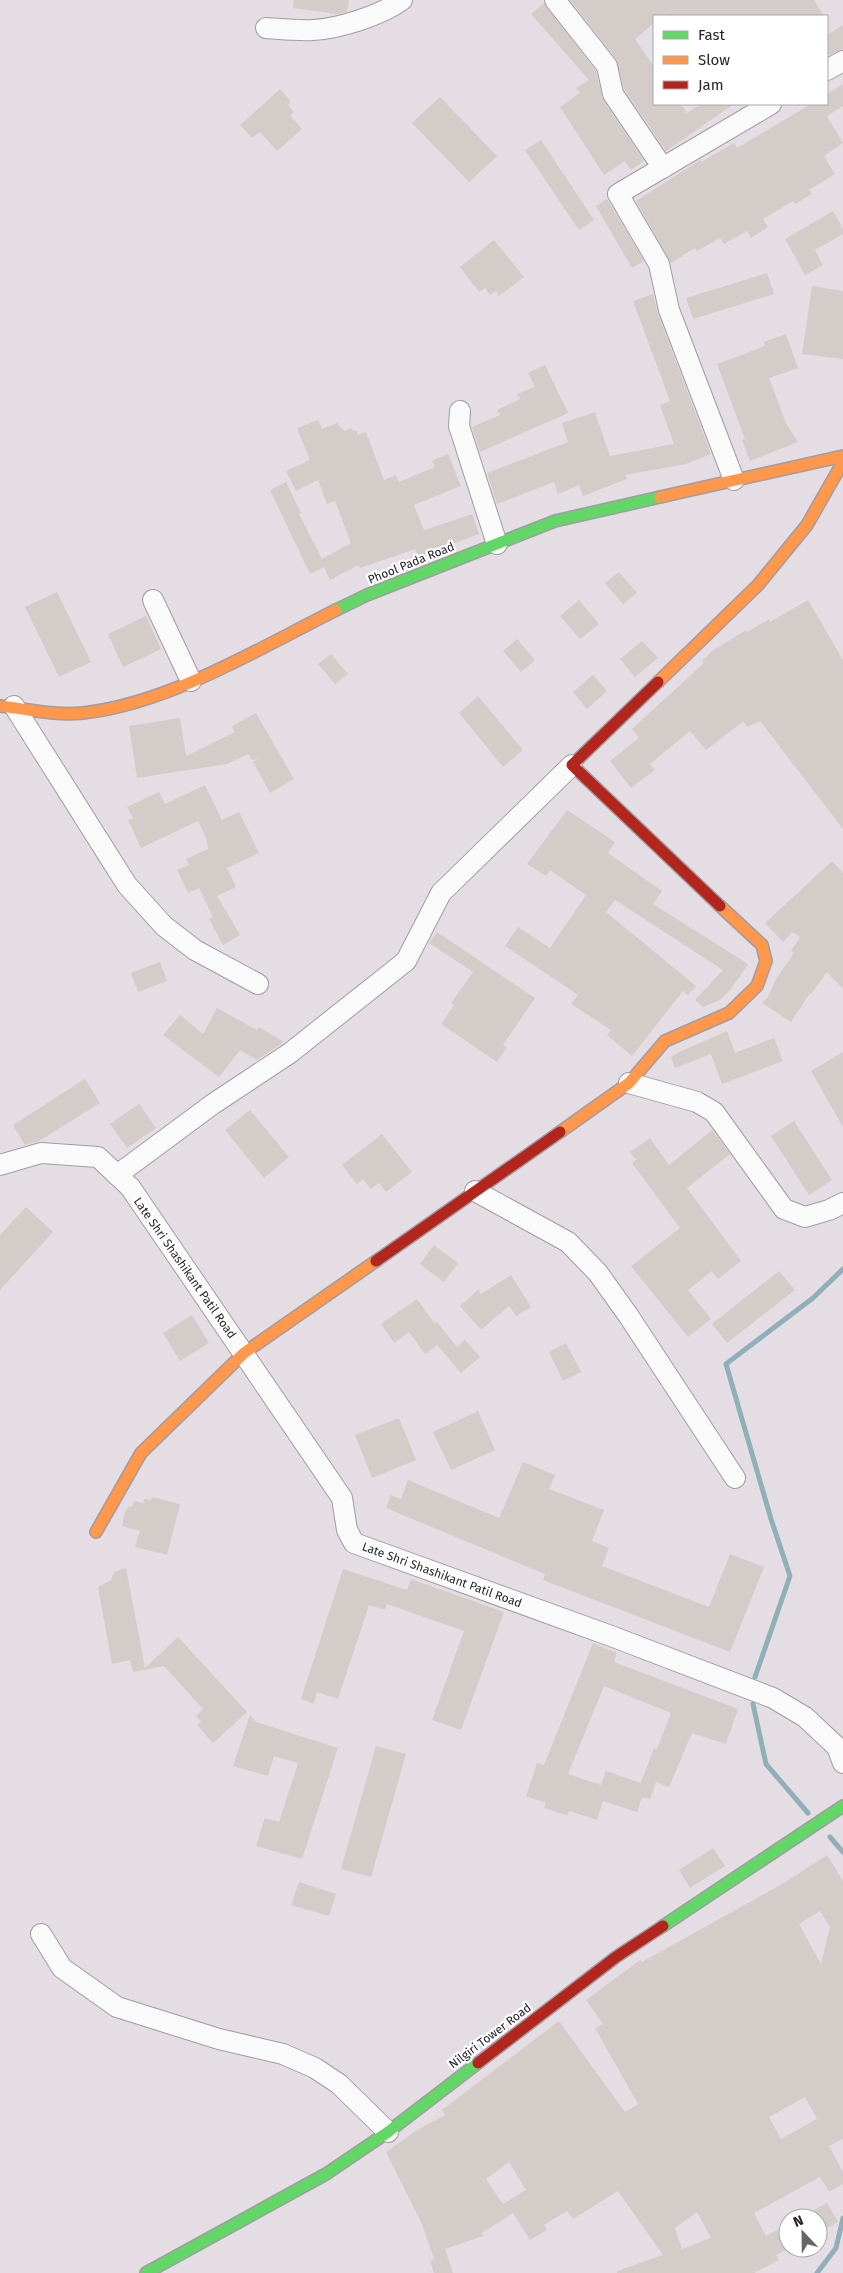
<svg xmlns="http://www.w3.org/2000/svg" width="843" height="2273" font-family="'Fira Sans',sans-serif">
<rect width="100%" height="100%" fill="#e4dee4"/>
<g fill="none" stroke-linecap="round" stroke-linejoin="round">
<g stroke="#90afb9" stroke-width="5">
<path d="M755,1677L790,1576L771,1519L726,1364L813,1298L843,1269"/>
<path d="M753,1704L766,1764L808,1813"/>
<path d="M830,1837L843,1852"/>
<path d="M817,2273L836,2248L843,2218"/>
</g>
</g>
<g fill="#d3ccc8" fill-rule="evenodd">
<path d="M294,0H349L347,12L336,14L293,8Z"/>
<path d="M570,0H814L824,16H667L665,14L654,16V23L635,39L654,67V104H681L687,113L701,104H734L666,151L624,89L616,59Z"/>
<path d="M544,3L596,71L603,100L644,161L631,170L625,161L604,175L560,107L580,93L576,88L589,80L531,14Z"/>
<path d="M843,25V49L827,56V35Z"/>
<path d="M843,84V106L827,116L843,143L824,156L835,174L809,190L812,194L795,204L793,201L763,219L768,227L751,238L747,231L724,244L720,238L697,251L695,248L671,263L636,201L700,160L701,162L734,143L737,148L811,104H827V94Z"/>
<path d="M280,89L291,102L288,105L294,112L290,115L302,129L277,151L260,132L252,138L240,125Z"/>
<path d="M440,97L497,156L469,182L412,123Z"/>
<path d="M541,140L594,220L579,230L525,150Z"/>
<path d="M607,199L644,261L632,268L596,206Z"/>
<path d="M833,211L843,229V234L815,250L823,265L805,275L785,239Z"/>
<path d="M494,240L524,277L499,296L496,291L490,295L485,288L479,292L460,267Z"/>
<path d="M767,273L774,294L693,319L686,298Z"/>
<path d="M812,286L843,291V359L802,354Z"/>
<path d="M653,294L658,314L711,454L686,464L625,475L627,479L583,496L579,485L558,494L554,482L497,504L487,473L568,442L562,423L595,412L610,456L674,444L660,405L670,401L633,301Z"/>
<path d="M786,334L798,368L769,378L786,423L798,442L750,461L742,440L745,439L717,364L765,346L764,342Z"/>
<path d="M545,365L568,413L480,452L472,427L500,415L497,410L520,399L517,394L535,387L528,373Z"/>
<path d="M318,420L322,429L337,423L344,431L351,428L352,431L356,430L358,435L366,432L384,480L396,475L399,482L435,467L432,461L448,454L461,486L414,505L424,530L472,514L479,534L418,557L415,549L360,568L358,565L330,580L324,567L310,574L270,490L286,482L301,513L299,514L322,559L351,543L335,501L327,504L318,480L296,491L286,471L310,460L297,428Z"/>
<path d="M619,572L637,593L623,604L605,583Z"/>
<path d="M57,592L91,662L59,677L25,607Z"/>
<path d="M579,600L599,624L580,639L560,616Z"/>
<path d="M808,600L843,660V829L760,721L747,727L744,721L706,750L690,731L650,764L655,770L631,788L610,761L639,738L632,729L704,663L702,661L712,651L746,630L747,632L769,619L770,622Z"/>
<path d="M146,616L161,649L123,667L108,634Z"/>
<path d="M517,639L535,660L521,672L503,651Z"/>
<path d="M642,641L658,658L635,677L620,659Z"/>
<path d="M331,654L348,674L335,684L318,664Z"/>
<path d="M593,675L607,691L587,709L573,692Z"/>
<path d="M478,696L523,750L503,767L459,713Z"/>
<path d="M256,713L294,779L270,793L253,762L258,759L252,760L248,754L227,764L137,778L129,726L180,718L186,756L235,732L232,726Z"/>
<path d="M205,785L222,820L239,812L259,853L227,868L236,887L217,896L240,935L223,945L209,919L213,917L199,888L188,893L177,870L189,865L186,859L208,849L206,838L198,821L141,848L128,820L133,818L127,807L159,792L165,804Z"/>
<path d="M567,810L615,842L608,853L662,891L653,904L748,964L731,989L720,1000L703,1007L695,1000L723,970L615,900L606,912L696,986L688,995L683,991L632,1056L607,1035L611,1030L571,1004L578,995L505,946L518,927L550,948L586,895L550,870L546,876L527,864Z"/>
<path d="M832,861L843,873V989L827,972L811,994L810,993L791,1022L762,1003L768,997L776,979L794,953L791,951L800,937L792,932L783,942L765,923Z"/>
<path d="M437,932L535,998L503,1045L507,1047L497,1062L441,1024L454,1005L451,1003L473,972L429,943Z"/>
<path d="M160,962L167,981L138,992L131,973Z"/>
<path d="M217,1008L257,1030L259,1027L284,1042L257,1060L240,1050L219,1077L163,1035L180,1015L203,1034Z"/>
<path d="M727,1031L735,1053L774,1038L783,1061L722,1084L711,1054L675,1068L671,1058L675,1054Z"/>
<path d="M843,1052V1127L811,1071Z"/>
<path d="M85,1079L100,1103L39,1141L25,1145L13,1125Z"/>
<path d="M139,1104L156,1128L127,1148L110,1124Z"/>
<path d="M250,1110L289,1157L264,1178L225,1130Z"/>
<path d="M794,1121L832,1180L809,1195L771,1136Z"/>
<path d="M712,1130L730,1154L687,1188L741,1261L718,1279L712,1271L688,1290L711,1319L688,1337L631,1266L680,1228L632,1163L636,1160L630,1152L650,1138L669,1165Z"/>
<path d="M382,1134L412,1172L386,1192L379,1183L371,1189L363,1179L357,1184L342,1165Z"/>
<path d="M26,1207L53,1232L0,1290V1235Z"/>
<path d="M434,1245L458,1263L444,1282L420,1264Z"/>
<path d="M779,1271L795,1290L727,1343L712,1324Z"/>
<path d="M511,1275L531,1307L516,1316L509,1306L481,1330L460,1306L478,1290L481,1294Z"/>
<path d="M417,1299L434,1323L437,1322L457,1347L465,1340L480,1357L461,1373L437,1345L425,1354L409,1332L394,1343L381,1324Z"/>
<path d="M192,1315L209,1343L180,1361L163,1333Z"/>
<path d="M566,1343L581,1372L563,1381L549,1352Z"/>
<path d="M478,1411L495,1450L451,1470L433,1432Z"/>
<path d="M399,1418L416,1460L372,1478L355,1435Z"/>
<path d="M523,1462L555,1475L549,1489L604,1510L592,1541L609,1548L602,1566L709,1607L730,1554L764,1567L730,1652L543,1580L545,1574L386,1508L391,1495L401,1499L408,1480L499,1518Z"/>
<path d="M152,1497L180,1504L167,1555L135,1547L140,1531L122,1526L125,1512L129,1506L132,1507L134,1501L143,1503L144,1499L151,1500Z"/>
<path d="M126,1568L145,1668L178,1637L247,1712L213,1743L197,1725L201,1722L196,1716L203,1709L164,1666L133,1672L130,1660L112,1664L98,1587L111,1580L114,1572Z"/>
<path d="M343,1569L407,1590L411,1579L504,1612L461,1730L432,1720L464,1631L387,1604L385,1610L369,1605L338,1699L317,1692L314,1704L301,1699Z"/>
<path d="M593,1643L617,1653L614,1662L738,1709L726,1744L692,1733L669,1787L656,1782L650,1799L642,1797L637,1812L603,1801L597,1820L569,1811L567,1815L544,1808L546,1803L526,1796L537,1763L544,1765ZM604,1686L671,1713L657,1749L654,1748L641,1783L606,1771L601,1785L568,1774Z"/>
<path d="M250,1715L256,1722L338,1748L302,1859L256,1846L265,1818L279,1822L298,1763L274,1756L268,1776L233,1766Z"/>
<path d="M376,1746L406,1754L371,1877L341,1869Z"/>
<path d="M713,1848L725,1866L690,1888L679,1870Z"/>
<path d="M827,1855L843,1881V2139L829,2146L843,2172V2184L829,2192L820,2177L754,2213L766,2236L788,2224V2249L776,2255L779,2260L754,2273H617V2271L663,2255L618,2191L573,2219L567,2211L544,2225L547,2230L530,2240L513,2213L482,2233L483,2236L445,2249L453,2273H434L430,2261L434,2259L422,2224L386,2152L417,2130L445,2115L442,2110L559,2021L625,2112L638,2104L595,2028L603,2024L586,2000L640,1960L642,1962L782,1884ZM820,1911L830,1927L821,1964L799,1924ZM805,2097L817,2119L781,2139L769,2117ZM509,2162L526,2190L503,2204L486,2179ZM697,2212L711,2238L682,2249L675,2228Z"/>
<path d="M299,1882L336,1894L329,1916L291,1905Z"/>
<path d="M827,2203L838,2222L818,2233V2218H799Z"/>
</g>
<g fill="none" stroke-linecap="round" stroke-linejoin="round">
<g stroke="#a19ca1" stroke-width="22">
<g id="street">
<path d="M555,0L607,66L613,94L663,168"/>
<path d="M266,28C281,29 298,31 313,30C338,29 382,15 402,0"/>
<path d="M827,70L843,61"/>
<path d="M460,411L459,426L497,544"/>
<path d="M734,480L669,310L659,264L618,194L771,104"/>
<path d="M153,600L191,681"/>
<path d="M14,706L127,885L164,926L195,950L258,984"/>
<path d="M629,1083L697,1102L714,1112L784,1209L805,1217L829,1210L843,1203"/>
<path d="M0,1165L41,1153L98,1157L130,1187L342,1498L347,1530L354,1543L611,1636L773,1698L805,1717L837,1747L843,1763"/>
<path d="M117,1175L213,1104L290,1053L406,961L441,893L572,765"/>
<path d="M475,1191L568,1242L598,1273L628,1315L735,1478"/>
<path d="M41,1934L62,1968L117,2007L219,2039L283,2054L315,2068L339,2084L388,2132"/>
</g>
</g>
<g stroke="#a19ca1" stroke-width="14">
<g id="fast">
<path d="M336,610L367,595L555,521L660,497"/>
<path d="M663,1926L843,1806"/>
<path d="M146,2273L326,2174L388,2132L478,2063"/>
</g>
</g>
<g stroke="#a19ca1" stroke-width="14">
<g id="slow">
<path d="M660,497L843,456"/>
<path d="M658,682L758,585L807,525L843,462"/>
<path d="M0,706C27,709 56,716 83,713C168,704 260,648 336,610"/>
<path d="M560,1132L629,1083L665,1041L729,1013L757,986L766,961L762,945L720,906"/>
<path d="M96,1532L141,1453L244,1353L376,1261"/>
</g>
</g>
<g stroke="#a19ca1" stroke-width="14">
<g id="jam">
<path d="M658,682L572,765L720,906"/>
<path d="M376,1261L560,1132"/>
<path d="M478,2063L616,1957L663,1926"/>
</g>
</g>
<use href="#street" stroke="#fbfafb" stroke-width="20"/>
<use href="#fast" stroke="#63d668" stroke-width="11"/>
<use href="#slow" stroke="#ff974d" stroke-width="11"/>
<use href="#jam" stroke="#b3261e" stroke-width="11"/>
</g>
<g text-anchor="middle" stroke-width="4.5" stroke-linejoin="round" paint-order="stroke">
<g font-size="12" fill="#272328" stroke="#fff">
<text transform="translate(411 563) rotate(-22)" y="4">Phool Pada Road</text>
<text transform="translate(185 1268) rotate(55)" y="4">Late Shri Shashikant Patil Road</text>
<text transform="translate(442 1575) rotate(20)" y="4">Late Shri Shashikant Patil Road</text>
<text transform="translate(490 2036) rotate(-37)" y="4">Nilgiri Tower Road</text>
</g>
</g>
<rect x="653" y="15" width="175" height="90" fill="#ffffff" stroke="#a9a7a9"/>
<rect x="663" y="31" width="25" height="8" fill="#63d668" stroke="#a9a7a9"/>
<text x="698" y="40" font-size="15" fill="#272328">Fast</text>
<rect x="663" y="56" width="25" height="8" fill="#ff974d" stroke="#a9a7a9"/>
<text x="698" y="65" font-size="15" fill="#272328">Slow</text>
<rect x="663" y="81" width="25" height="8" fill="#b3261e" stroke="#a9a7a9"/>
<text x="698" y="90" font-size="15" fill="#272328">Jam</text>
<g transform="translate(803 2233) rotate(338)"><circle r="24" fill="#ffffff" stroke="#a9a7a9"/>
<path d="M0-4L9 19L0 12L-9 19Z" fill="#69646a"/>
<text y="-8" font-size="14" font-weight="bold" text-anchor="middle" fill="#272328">N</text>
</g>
</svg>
